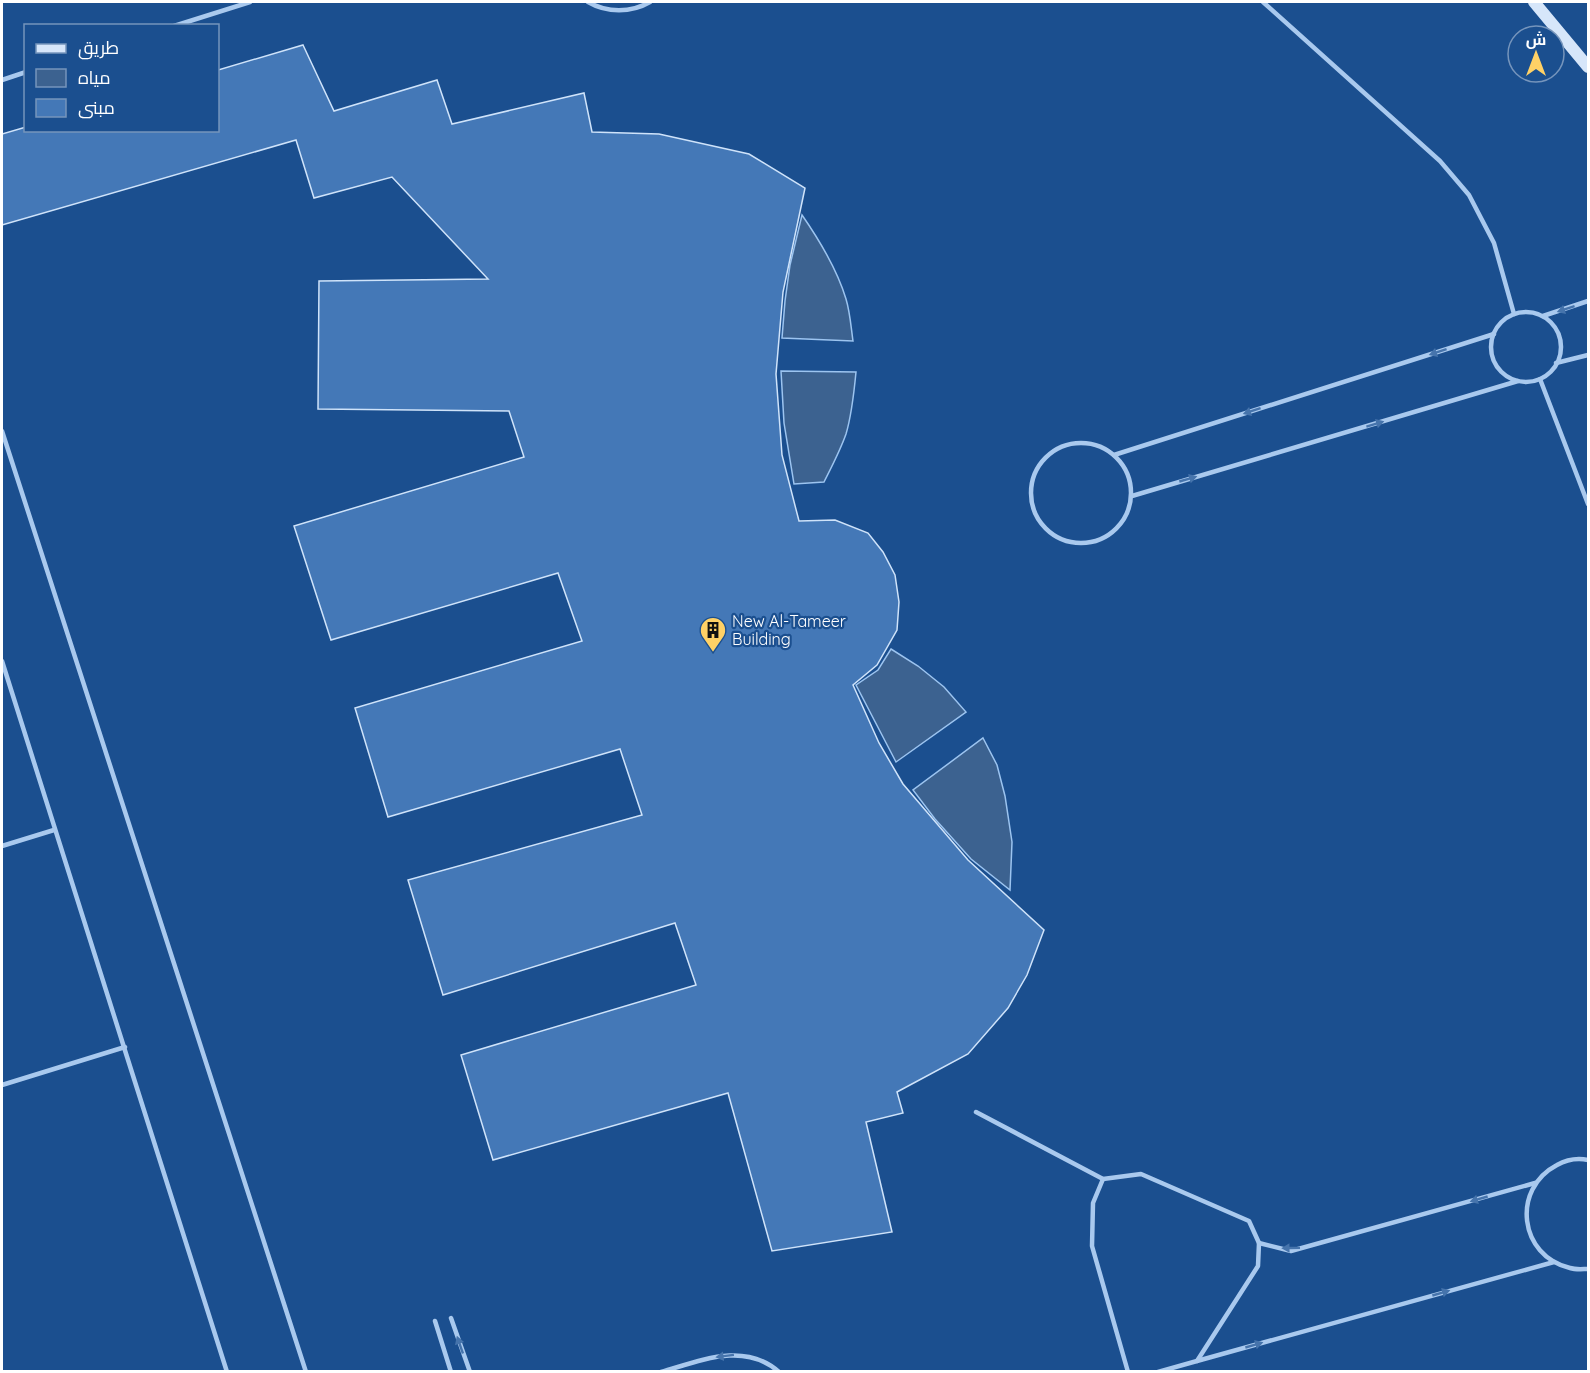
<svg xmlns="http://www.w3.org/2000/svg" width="1590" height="1373" font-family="Quicksand,Cairo,sans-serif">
<rect width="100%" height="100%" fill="#1b4f8f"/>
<g fill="#3c6290" stroke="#9cc4f0" stroke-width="1.5">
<path d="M802,215C820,241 837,269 846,299C850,312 851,327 853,341L782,338L785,301L790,265Z"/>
<path d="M781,371L856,372C854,393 852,414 846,434C840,451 832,466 824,482L794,484L784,423Z"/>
<path d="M891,649L918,666L944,687L966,712L896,762L856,685L878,670Z"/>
<path d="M983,738L997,765L1005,796L1012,842L1010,890L971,859L935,819L913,790Z"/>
</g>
<path fill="#4478b7" stroke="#cfe3fa" stroke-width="1.5" d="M303,45L334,111L437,80L452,124L584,93L592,132L659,134L749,154L805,188L783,292L776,374L782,455L799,521L835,520L868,533L883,552L895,575L899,602L897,630L877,665L853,685L879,743L903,784L968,860L1044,930L1027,975L1008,1008L968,1054L897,1092L903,1113L866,1122L892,1232L772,1251L728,1093L493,1160L461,1055L696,985L675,923L443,995L408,880L642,815L620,749L388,817L355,708L582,641L558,573L331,640L294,526L524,457L509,411L318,409L319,281L488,279L392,177L314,198L296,140L2,225V134L26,127V130H218V70Z"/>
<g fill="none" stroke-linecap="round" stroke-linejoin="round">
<g stroke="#a9c9ee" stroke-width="4.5">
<path d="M588,2C607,13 631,13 650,2"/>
<path d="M1263,2L1440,161L1469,195L1494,243L1514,314"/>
<path d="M174,26L250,2"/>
<path d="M2,80L26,72"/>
<circle cx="1526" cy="347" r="35"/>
<path d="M1543,316L1588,301"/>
<path d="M1556,363L1588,355"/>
<path d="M1540,379L1588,504"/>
<path d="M2,431L306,1372"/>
<circle cx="1081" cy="493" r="50"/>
<path d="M1114,455L1494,334"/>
<path d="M1132,496L1518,381"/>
<path d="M2,661C75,898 153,1135 227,1372"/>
<path d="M2,846L54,830"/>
<path d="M2,1085L125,1047"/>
<path d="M976,1112L1103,1179L1141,1174L1249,1221L1259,1243L1258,1266L1197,1361L1158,1372"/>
<path d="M1588,1160C1578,1158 1566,1160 1557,1165C1511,1189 1519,1256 1570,1268C1576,1270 1583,1269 1588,1269"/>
<path d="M1103,1179L1093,1203L1092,1246L1128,1372"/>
<path d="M1259,1243L1291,1251L1535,1183"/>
<path d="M451,1318L470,1372"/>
<path d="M435,1321L451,1372"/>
<path d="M1197,1361L1554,1262"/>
<path d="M661,1372C700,1361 744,1341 779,1372"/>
</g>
<path stroke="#d6e6fa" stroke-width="12" d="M1534,2L1588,67"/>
</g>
<defs><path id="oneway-solid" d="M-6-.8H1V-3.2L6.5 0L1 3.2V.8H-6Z" transform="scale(1.5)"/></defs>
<g fill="#4674ac">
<use href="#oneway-solid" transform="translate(1566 309) rotate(162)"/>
<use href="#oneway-solid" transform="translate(1438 352) rotate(162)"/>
<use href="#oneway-solid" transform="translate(1252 411) rotate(162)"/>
<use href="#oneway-solid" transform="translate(1375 424) rotate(-17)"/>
<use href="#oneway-solid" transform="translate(1188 479) rotate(-16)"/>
<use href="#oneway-solid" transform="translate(1479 1199) rotate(164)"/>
<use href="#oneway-solid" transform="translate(1291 1248) rotate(179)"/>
<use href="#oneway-solid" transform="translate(1441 1293) rotate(-16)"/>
<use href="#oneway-solid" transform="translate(460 1345) rotate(-109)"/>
<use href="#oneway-solid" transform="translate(1254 1345) rotate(-16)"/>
<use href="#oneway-solid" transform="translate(725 1356) rotate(173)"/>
</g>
<defs>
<g id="building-pin" transform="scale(1.35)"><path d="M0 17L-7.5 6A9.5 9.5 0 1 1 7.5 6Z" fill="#ffd166" stroke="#1b4f8f"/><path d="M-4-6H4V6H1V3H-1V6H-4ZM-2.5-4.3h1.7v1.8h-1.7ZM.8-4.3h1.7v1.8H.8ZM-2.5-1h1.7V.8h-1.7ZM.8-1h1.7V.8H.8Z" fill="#111"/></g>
</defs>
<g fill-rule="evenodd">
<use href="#building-pin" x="713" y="630"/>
</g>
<g text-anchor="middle" stroke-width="4.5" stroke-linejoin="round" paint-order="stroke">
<g font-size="16" fill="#fff" stroke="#1b4f8f" text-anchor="start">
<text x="732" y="627">New Al-Tameer<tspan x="732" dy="18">Building</tspan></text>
</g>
</g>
<rect width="1590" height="1373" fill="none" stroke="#ffffff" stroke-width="6"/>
<rect x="24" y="24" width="195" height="108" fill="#1b4f8f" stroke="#7695bc" stroke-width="1.5"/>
<rect x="36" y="44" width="30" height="9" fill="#d6e6fa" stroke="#7695bc" stroke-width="1.5"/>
<text x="78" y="54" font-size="18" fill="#ffffff">طريق</text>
<rect x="36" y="69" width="30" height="18" fill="#3c6290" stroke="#7695bc" stroke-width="1.5"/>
<text x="78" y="84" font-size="18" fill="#ffffff">مياه</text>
<rect x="36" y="99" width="30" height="18" fill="#4478b7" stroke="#7695bc" stroke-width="1.5"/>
<text x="78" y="114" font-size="18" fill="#ffffff">مبنى</text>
<g transform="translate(1536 54)"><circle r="28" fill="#1b4f8f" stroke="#7695bc" stroke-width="1.5"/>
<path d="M0-4.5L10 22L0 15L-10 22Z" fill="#ffd166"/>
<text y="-9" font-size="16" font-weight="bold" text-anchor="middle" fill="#ffffff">ش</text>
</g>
</svg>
